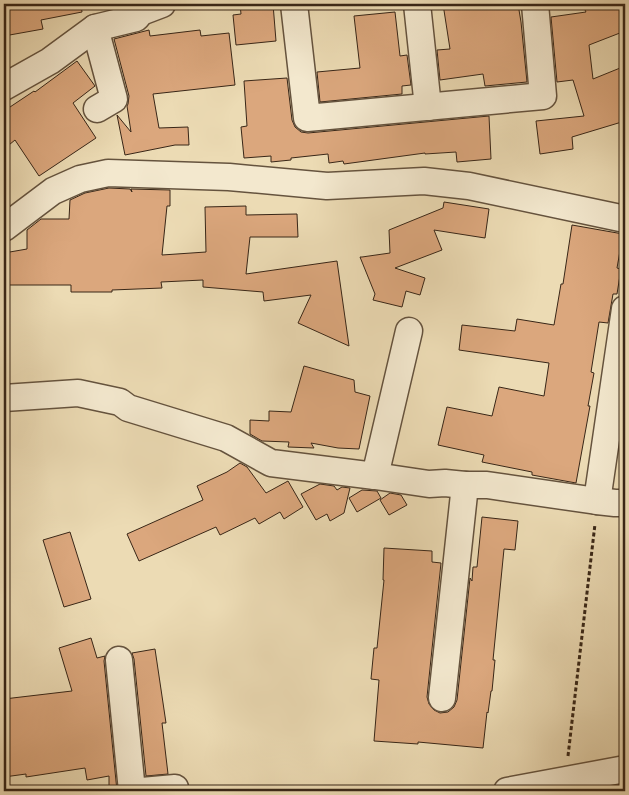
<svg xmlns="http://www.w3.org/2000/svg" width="629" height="795" font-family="'Gentium Book Plus',serif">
<rect width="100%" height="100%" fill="#ecdbb4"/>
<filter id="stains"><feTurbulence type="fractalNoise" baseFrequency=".004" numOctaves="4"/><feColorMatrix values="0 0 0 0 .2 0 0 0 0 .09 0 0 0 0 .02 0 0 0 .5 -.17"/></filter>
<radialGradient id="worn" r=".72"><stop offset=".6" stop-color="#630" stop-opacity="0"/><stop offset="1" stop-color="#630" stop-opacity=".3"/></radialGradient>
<g fill="#dba77d" stroke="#382617">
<path d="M17,4H81L82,12L41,20L43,29L4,36V7Z"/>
<path d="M240,4H273L276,41L236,45L233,15L241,14Z"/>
<path d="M443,4H518L521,22L527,82L485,86L483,74L440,80L437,50L450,49Z"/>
<path d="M582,4H617L625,24V31L589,45L593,79L625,66V121L572,137L573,149L540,154L536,121L584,116L573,80L557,82L551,17L586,12Z"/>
<path d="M395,12L400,56L407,55L411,85L402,86V94L320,102L317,72L360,68L354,16Z"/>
<path d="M149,30L150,36L200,30L201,36L229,33L235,85L153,94L159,128L188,127L189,145H175L125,155L117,115L131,132L127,106L128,104L129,96L114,39Z"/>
<path d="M77,61L95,86L73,103L96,138L39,176L15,140L4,149V111L34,91L35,92Z"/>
<path d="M287,78L292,120L295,127L301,132L308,133L489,116L491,159L457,162L456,152L425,154V153L344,164L343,161L329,163L328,154L291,158V160L271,162V156L244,158L241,127L247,126L244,81Z"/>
<path d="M109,188L130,189L132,192L131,189L170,190V206H167L162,255L206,252L205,207L246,206V215L297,214L298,237H250L246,274L337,261L349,346L298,323L311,295L264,301L263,292L203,287V280L161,282L162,288L112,290V292H71V285H4V253L27,249V230L41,219H69L70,200L85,193Z"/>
<path d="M444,202L489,209L485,238L434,230L442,250L395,268L425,278L420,295L406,291L402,307L373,300L375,294L360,257H362L390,253L389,230L443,208Z"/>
<path d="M572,225L623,234L617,268L621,269L617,294H613L608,323L599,322L591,372L594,373L588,406H590L576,483L532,475V472L482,462L484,455L438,445L447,407L492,416L499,387L544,396L549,363L459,350L462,325L515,331L517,319L554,325L561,284H563Z"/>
<path d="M304,366L354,380L355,392L370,396L359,449L338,448L311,443L314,448L288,447L289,442L262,441L250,434V420L269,421V411L291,412Z"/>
<path d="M240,463L247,467L266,493L288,481L303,507L284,519L280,512L259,524L255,518L220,535L216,527L139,561L127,534L203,500L197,486L227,472Z"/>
<path d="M320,484L334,486L337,490L342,487L350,488L344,513L330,521L327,514L316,520L301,494Z"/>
<path d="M362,490L377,491L381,498L357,512L349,498Z"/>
<path d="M390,493L401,495L407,505L389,515L380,500Z"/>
<path d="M482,517L518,521L515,550L504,549L493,660H495L492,691H491L488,713L487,712L483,748L418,742V744L374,741L379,680L371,679L374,648H377L384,580H383L384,548L432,551V562L441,563L427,697L429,704L434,710L440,713L448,712L454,707L457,700L470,578L472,581L473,567H477Z"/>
<path d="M70,532L91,599L64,607L43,540Z"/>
<path d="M91,638L97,658L105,656L104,661L117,791H109V776L87,780L85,768L26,777V774L4,777V736H7L4,699L72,691L59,648Z"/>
<path d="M155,649L166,723H162L168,774L146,776L134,659L132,653Z"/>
</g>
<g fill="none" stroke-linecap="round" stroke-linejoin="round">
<g stroke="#65533e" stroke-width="29">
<g id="minor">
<path d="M294,4L307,118L543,96L535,4"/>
<path d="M417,4L428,107"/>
<path d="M95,28L114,99L97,109"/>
<path d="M4,87L50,61L95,28L136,18L141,12L162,4"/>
<path d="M4,228L53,191L80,179L108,173L229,177L327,186L424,181L469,186L625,219"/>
<path d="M4,398L78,393L120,402L128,408L226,438L271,463L375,476L429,484L445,483L465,485H487L597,501L615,503H625"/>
<path d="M375,476L409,331"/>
<path d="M597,501L625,309"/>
<path d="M119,660L132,791"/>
<path d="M442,698L465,485"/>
<path d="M142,791L175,788"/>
<path d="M507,791L625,769"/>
</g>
</g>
<path stroke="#382617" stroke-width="3" stroke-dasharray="4 2.5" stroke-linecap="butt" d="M568,756L595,524"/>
<use href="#minor" stroke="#f3e8ce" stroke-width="26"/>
</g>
<rect width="629" height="795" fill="none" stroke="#ecdbb4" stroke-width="20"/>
<rect x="5" y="5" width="619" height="785" fill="none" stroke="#382617" stroke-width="2.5"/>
<rect x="10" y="10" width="609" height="775" fill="none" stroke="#382617"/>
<rect width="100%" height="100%" filter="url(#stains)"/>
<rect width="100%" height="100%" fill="url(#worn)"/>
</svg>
